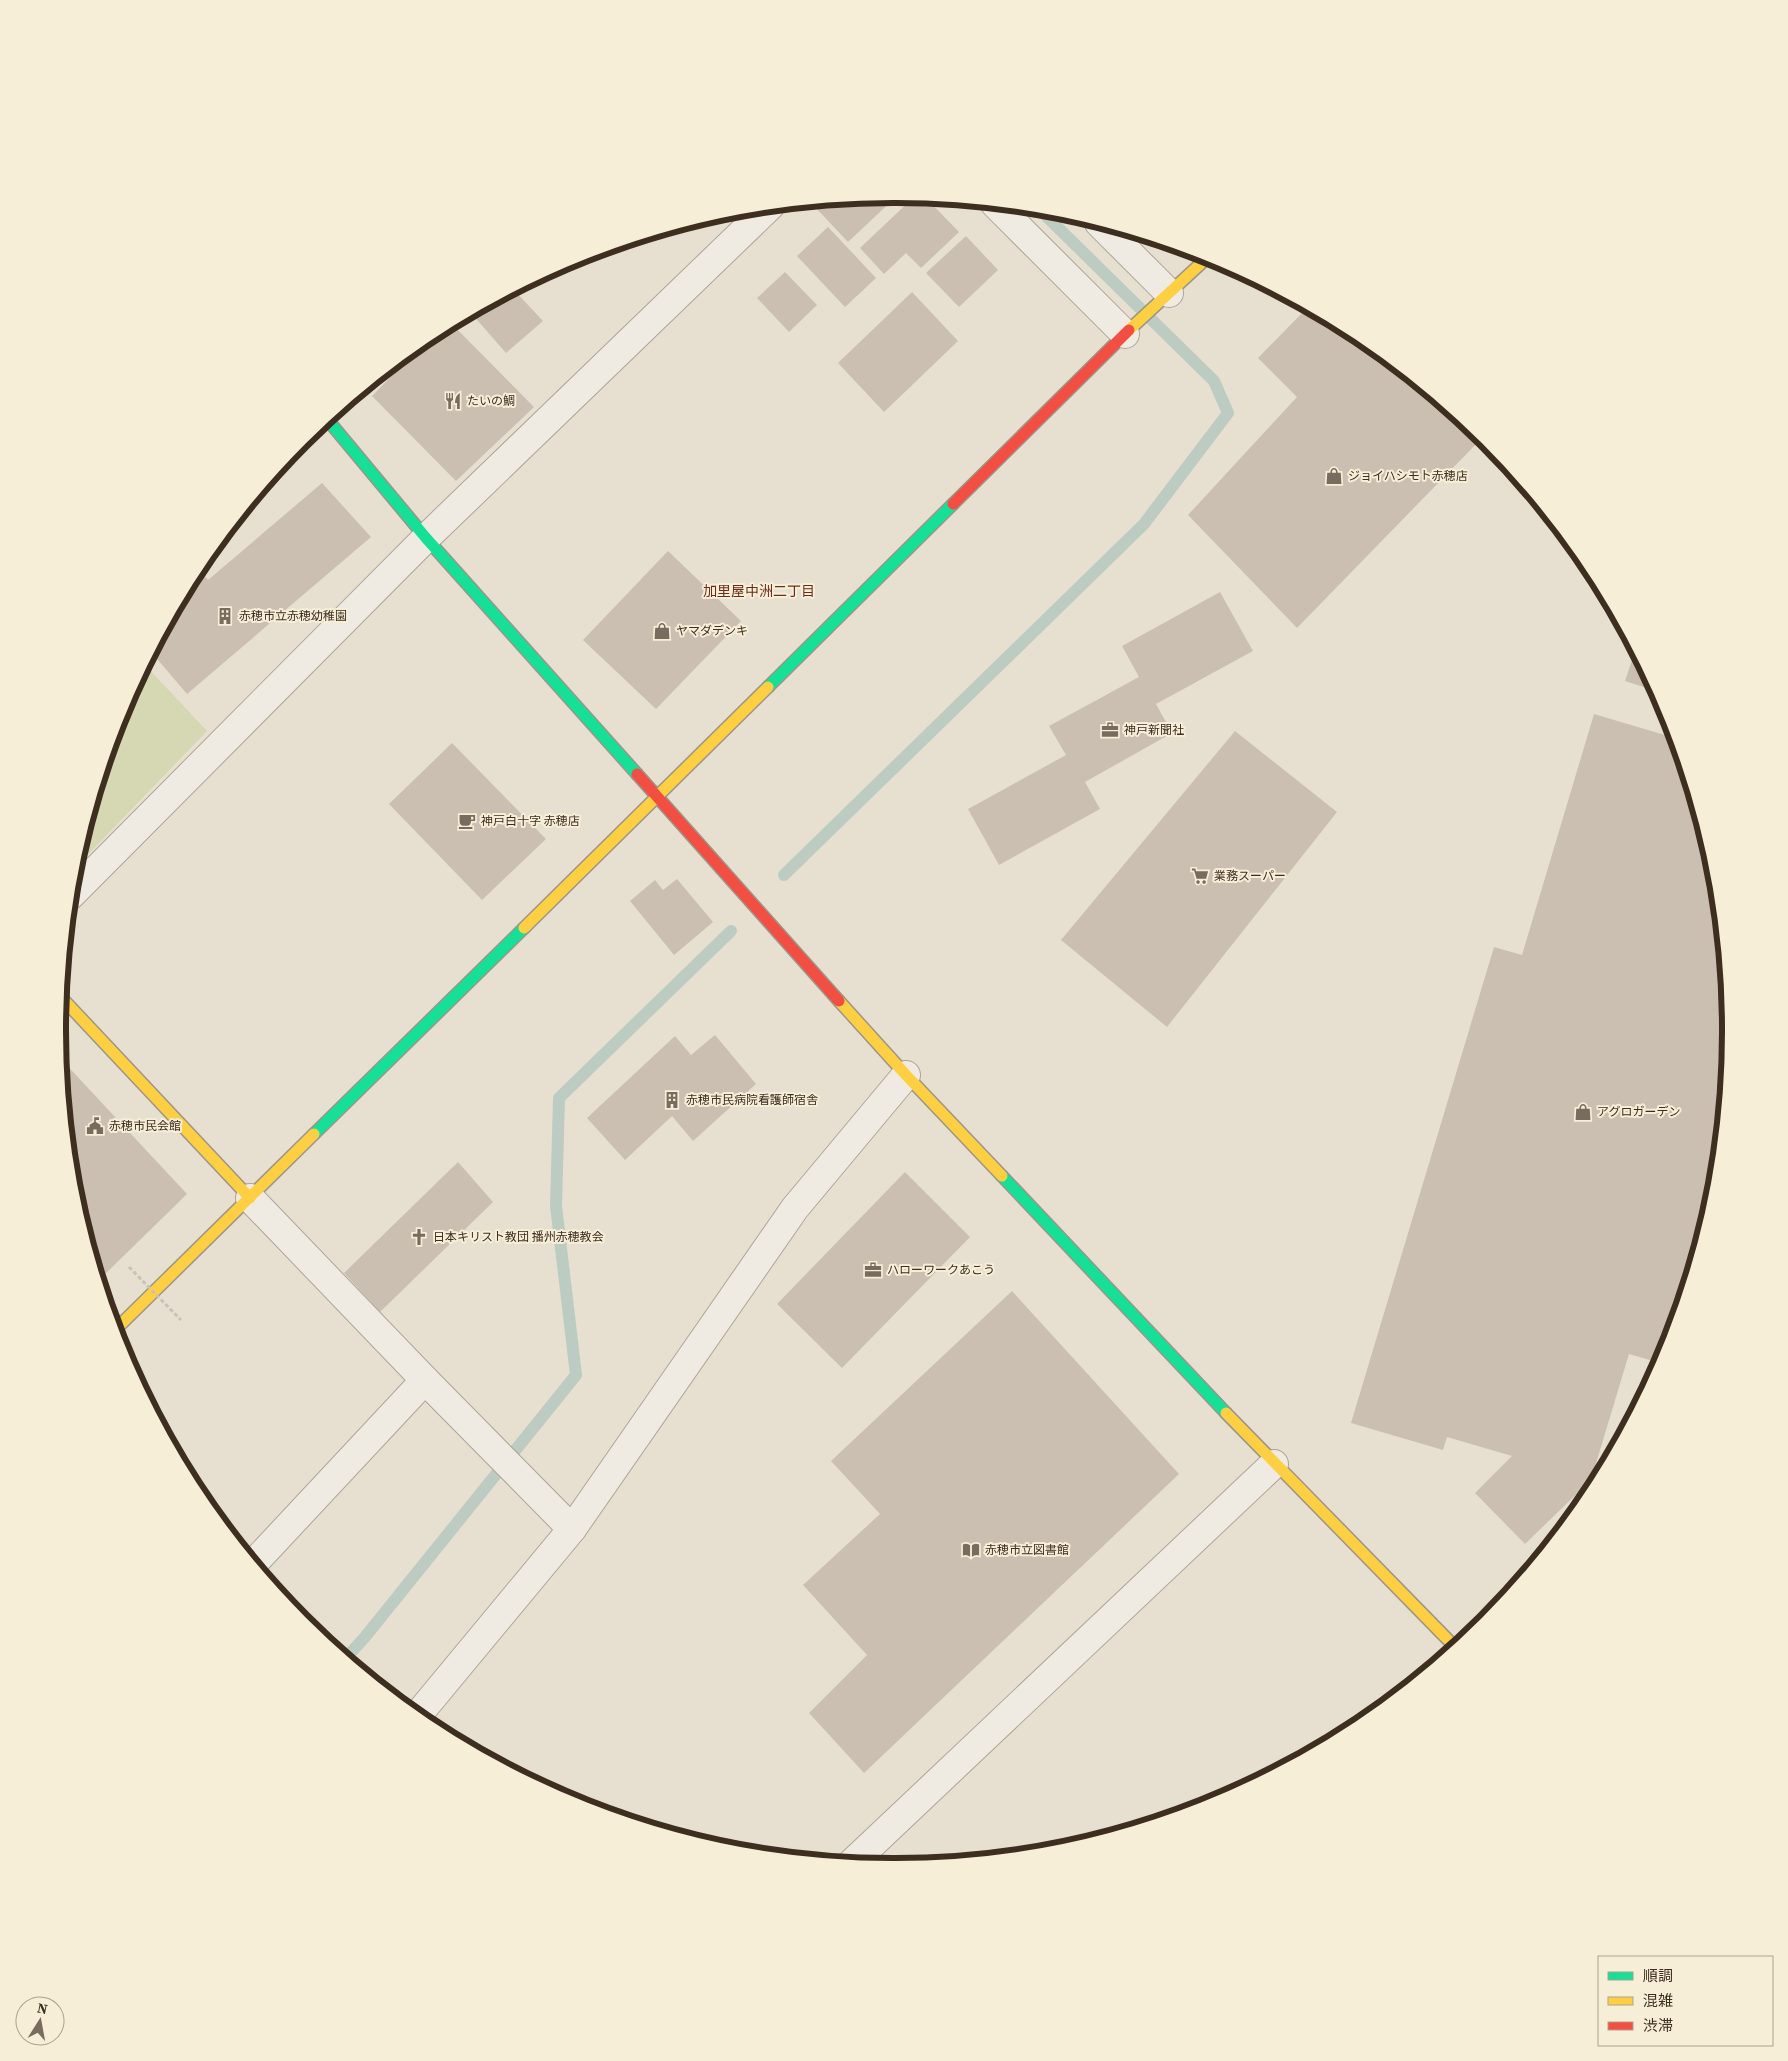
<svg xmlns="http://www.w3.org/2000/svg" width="1788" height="2061" font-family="'Source Serif 4','Noto Sans JP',serif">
<rect width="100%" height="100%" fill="#e7e0d1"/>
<path fill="#d6d7b3" d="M145,665L207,731L73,870L121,710Z"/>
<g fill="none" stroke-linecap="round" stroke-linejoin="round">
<g stroke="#bcccc2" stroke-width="12">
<path d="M784,875L1144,524L1228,413L1214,381L1038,208"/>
<path d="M346,1658L365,1637L576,1375L556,1206L559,1098L731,931"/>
</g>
</g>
<g fill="#cbbfb2">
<path d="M894,194H899L848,242L815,207L821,201Z"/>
<path d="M915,196L925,197L959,232L921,268L906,253L884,274L860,248Z"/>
<path d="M828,227L876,278L845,307L797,256Z"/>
<path d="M966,236L998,270L959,307L926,273Z"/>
<path d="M785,272L817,305L789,332L757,298Z"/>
<path d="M514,290L543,321L506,353L471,313Z"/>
<path d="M912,292L958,341L884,412L838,363Z"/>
<path d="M1307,308L1359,335L1483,437L1297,628L1188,515L1297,397L1258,358Z"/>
<path d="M451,323L534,407L456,481L372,396L435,332Z"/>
<path d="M322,483L371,537L187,694L152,653L197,568L208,580Z"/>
<path d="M668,551L741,621L656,709L583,640Z"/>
<path d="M1220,592L1253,651L1156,704L1172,733L1085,782L1100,809L999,865L968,809L1066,755L1049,726L1139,677L1122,646Z"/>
<path d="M1635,651L1646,671L1656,691L1625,681Z"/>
<path d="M1594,714L1675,738L1714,868L1730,1031L1714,1194L1667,1351L1660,1363L1629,1354L1591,1480L1525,1544L1475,1493L1512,1456L1447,1437L1443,1450L1351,1423L1494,947L1522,955Z"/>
<path d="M1235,731L1337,812L1167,1027L1061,940Z"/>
<path d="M452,743L546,839L482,900L389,804Z"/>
<path d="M677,879L713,922L674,955L630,901L655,880L663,890Z"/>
<path d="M715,1035L756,1084L693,1141L672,1116L625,1160L587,1118L675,1036L691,1055Z"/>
<path d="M60,1058L187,1194L100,1279L74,1193Z"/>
<path d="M458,1162L493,1202L380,1312L344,1273Z"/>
<path d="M905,1172L970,1237L842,1368L777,1304Z"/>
<path d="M1012,1291L1179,1474L864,1773L809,1713L867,1655L803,1585L880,1514L831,1461Z"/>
</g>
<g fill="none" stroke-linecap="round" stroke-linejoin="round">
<g stroke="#ada599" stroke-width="30">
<g id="street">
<path d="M995,204L1125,334"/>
<path d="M1099,223L1169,293"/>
<path d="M71,895L426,538L770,206"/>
<path d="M250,1198L425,1380L572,1529"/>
<path d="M254,1563L425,1380"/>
<path d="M417,1716L572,1529L795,1208L906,1075"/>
<path d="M852,1863L1274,1464"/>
</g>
</g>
<g stroke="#9c958a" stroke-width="14">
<g id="fast">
<path d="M327,419L426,538L637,774"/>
<path d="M768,687L953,504"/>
<path d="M314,1134L524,928"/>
<path d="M1002,1176L1226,1413"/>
</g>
</g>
<g stroke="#9c958a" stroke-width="14">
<g id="slow">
<path d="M1129,330L1209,256"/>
<path d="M524,928L768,687"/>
<path d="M61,997L250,1198"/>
<path d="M839,1001L906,1075L1002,1176"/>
<path d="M115,1330L314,1134"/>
<path d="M1226,1413L1455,1647"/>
</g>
</g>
<g stroke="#9c958a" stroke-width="14">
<g id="jam">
<path d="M953,504L1129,330"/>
<path d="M637,774L839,1001"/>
</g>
</g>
<use href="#street" stroke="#efebe3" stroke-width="28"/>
<use href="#fast" stroke="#16e098" stroke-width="11"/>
<use href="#slow" stroke="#ffcf43" stroke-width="11"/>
<use href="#jam" stroke="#f24e42" stroke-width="11"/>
<path stroke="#c8c2b9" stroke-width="3" stroke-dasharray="4 2.5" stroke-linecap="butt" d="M129,1267L181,1320"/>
</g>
<defs>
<g id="restaurant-bare" transform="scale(1.35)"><path d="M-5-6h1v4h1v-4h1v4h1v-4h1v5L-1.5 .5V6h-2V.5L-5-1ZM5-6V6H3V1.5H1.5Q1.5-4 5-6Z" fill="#786c5e" stroke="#f7eed8" stroke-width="2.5" paint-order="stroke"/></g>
<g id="shop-bare" transform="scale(1.35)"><path d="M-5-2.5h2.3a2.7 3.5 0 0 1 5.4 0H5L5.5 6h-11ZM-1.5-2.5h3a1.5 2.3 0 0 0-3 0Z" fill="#786c5e" stroke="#f7eed8" stroke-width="2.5" paint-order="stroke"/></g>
<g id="building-bare" transform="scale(1.35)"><path d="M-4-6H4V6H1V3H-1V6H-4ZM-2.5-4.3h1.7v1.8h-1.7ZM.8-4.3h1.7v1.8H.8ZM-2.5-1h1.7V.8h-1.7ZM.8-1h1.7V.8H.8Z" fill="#786c5e" stroke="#f7eed8" stroke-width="2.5" paint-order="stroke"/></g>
<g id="office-bare" transform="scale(1.35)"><path d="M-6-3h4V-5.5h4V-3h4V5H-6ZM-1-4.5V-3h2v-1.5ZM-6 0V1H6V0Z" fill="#786c5e" stroke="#f7eed8" stroke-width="2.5" paint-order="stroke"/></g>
<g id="cafe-bare" transform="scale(1.35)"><path d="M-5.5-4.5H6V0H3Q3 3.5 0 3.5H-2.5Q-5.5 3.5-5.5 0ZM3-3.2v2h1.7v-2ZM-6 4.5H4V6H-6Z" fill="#786c5e" stroke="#f7eed8" stroke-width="2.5" paint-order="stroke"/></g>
<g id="supermarket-bare" transform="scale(1.35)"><path d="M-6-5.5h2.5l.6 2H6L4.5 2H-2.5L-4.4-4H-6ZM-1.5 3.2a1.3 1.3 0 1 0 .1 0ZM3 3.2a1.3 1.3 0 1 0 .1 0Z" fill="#786c5e" stroke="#f7eed8" stroke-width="2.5" paint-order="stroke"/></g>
<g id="civic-bare" transform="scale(1.35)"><path d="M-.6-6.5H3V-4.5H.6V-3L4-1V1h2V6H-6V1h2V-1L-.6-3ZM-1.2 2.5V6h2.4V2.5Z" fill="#786c5e" stroke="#f7eed8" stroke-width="2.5" paint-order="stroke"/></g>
<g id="church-bare" transform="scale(1.35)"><path d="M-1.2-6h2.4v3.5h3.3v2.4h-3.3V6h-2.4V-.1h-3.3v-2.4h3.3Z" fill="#786c5e" stroke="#f7eed8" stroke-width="2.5" paint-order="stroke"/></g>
<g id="library-bare" transform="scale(1.35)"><path d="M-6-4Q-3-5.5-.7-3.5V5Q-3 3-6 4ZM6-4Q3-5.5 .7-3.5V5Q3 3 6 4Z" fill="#786c5e" stroke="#f7eed8" stroke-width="2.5" paint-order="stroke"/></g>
</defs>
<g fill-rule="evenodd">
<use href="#restaurant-bare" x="453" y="401"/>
<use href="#shop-bare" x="1334" y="476"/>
<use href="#building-bare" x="225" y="616"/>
<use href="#shop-bare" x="662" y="631"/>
<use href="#office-bare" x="1110" y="730"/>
<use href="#cafe-bare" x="467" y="821"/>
<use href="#supermarket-bare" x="1200" y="876"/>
<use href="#building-bare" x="672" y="1100"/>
<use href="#shop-bare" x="1583" y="1112"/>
<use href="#civic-bare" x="95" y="1126"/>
<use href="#church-bare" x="419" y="1237"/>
<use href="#office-bare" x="873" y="1270"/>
<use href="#library-bare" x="971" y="1550"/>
</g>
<g text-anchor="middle" stroke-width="4" stroke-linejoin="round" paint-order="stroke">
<g font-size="12" fill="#3d2e20" stroke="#f7eed8" text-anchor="start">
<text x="467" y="405">たいの鯛</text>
<text x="1348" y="480">ジョイハシモト赤穂店</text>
<text x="239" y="620">赤穂市立赤穂幼稚園</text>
<text x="676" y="635">ヤマダデンキ</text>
<text x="1124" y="734">神戸新聞社</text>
<text x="481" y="825">神戸白十字 赤穂店</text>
<text x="1214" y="880">業務スーパー</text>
<text x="686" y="1104">赤穂市民病院看護師宿舎</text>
<text x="1597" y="1116">アグロガーデン</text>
<text x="109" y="1130">赤穂市民会館</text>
<text x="433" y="1241">日本キリスト教団 播州赤穂教会</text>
<text x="887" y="1274">ハローワークあこう</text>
<text x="985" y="1554">赤穂市立図書館</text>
</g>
<g font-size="14" fill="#6b2e1e" stroke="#f7eed8">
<text x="759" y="596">加里屋中洲二丁目</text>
</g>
</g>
<path d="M0 0H1788V2061H0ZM893 203H895A827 827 0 0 1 1722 1030V1031A827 827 0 0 1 895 1858H893A827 827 0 0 1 66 1031V1030A827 827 0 0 1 893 203Z" fill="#f7eed8" fill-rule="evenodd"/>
<path fill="none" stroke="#3d2e20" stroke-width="6" d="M893 203H895A827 827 0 0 1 1722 1030V1031A827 827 0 0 1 895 1858H893A827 827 0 0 1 66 1031V1030A827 827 0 0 1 893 203Z"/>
<rect x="1598" y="1956" width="175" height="90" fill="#f7eed8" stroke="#ada18e"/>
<rect x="1608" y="1972" width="25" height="8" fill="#16e098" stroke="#ada18e"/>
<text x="1643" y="1981" font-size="15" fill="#3d2e20">順調</text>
<rect x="1608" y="1997" width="25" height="8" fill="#ffcf43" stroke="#ada18e"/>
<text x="1643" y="2006" font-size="15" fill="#3d2e20">混雑</text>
<rect x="1608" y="2022" width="25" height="8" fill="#f24e42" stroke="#ada18e"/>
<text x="1643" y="2031" font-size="15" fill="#3d2e20">渋滞</text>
<g transform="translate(40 2021) rotate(11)"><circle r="24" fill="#f7eed8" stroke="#ada18e"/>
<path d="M0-4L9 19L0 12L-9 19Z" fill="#786c5e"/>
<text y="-8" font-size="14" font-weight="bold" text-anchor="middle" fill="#3d2e20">N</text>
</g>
</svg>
